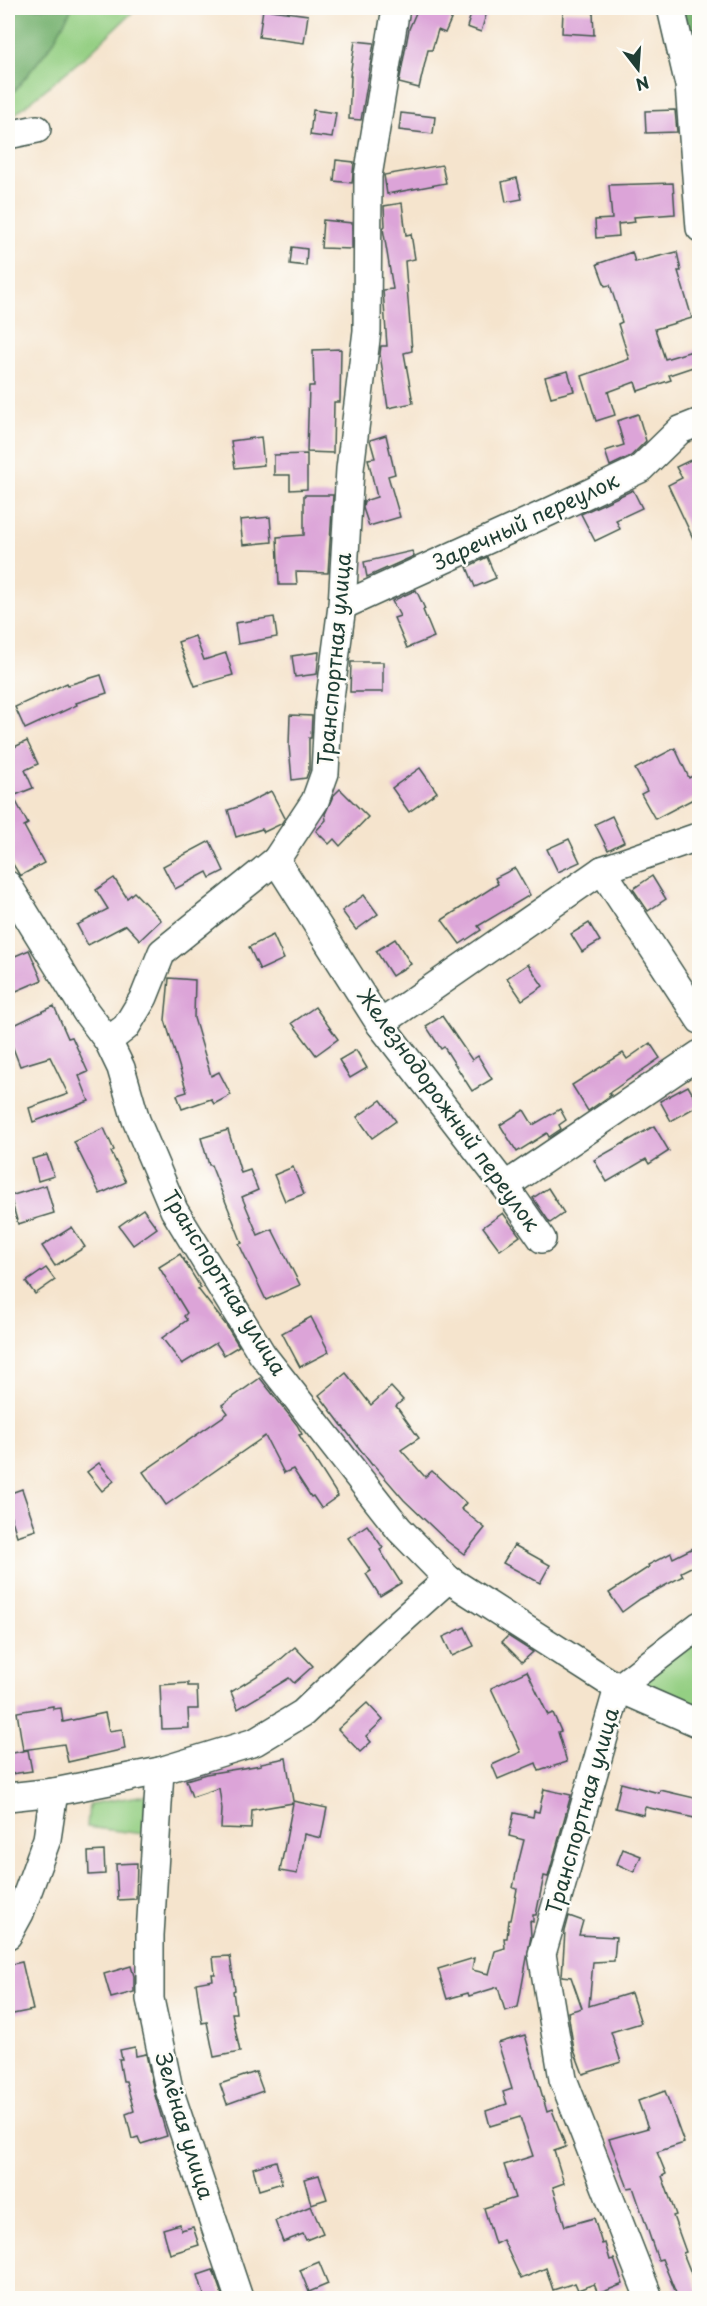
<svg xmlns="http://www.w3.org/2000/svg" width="707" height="2306" font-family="'Playpen Sans',sans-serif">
<rect width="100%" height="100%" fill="#fdfcf7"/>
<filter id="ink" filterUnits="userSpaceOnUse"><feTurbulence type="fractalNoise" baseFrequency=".0167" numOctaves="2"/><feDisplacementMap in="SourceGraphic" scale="12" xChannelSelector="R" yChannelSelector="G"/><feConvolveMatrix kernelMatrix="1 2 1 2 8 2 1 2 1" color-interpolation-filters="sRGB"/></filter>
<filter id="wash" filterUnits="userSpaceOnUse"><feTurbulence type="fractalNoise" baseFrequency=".008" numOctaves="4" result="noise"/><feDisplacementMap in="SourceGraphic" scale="24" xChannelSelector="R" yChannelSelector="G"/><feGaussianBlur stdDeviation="1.35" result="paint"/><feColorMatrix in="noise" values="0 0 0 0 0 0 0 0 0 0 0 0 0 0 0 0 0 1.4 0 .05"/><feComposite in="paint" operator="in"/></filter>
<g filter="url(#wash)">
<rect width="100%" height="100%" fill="#f5e4cd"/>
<g fill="#94cf83" stroke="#5a865c" stroke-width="1.5">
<path d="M72,8H137L87,55L8,120V99L52,44Z"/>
<path d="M699,1635V1720L629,1687Z"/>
<path d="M147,1795L143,1834L87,1827L89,1804Z"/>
</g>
<g fill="#77b271" stroke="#4b7852" stroke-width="1.5">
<path d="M8,8H72L52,44L8,99Z"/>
<path d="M682,8H699V96Z"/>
</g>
<g id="blocks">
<g fill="#dca4d8">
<path d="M418,8H456L445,33L438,30L432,50H428L419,88L399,83L409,29Z"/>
<path d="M263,9L308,15L304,43L259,37Z"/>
<path d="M472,11L486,15L481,32L467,27Z"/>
<path d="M563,11L593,12L594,35L562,33Z"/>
<path d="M355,41L374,43L361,120L349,119L351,76H350Z"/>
<path d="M313,110L336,113L332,138L310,135Z"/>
<path d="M675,110L677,132L646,133L645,111Z"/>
<path d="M401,113L435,117L433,134L399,130Z"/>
<path d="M336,160L354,162L352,183L334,181Z"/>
<path d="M442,165L446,183L387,194L384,175Z"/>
<path d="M517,178L522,199L506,202L502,182Z"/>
<path d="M673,183L675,214L634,217L635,222L618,224L619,236L596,238L595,220L612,219L609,185Z"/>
<path d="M402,203L406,235L411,234L415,259L405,261L412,351L404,353L413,403L388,408L380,354L381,346H387L383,290L393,289L383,228L385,226L384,206Z"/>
<path d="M323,220L352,223V249L321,248Z"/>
<path d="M292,247L307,249L306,266L290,264Z"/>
<path d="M632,252L635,262L677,252L681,271H678L692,318L655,329L665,359L699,349V365L669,375L671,380L638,391L635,382L608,392L615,415L596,421L582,376L629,359L618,324L622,322L610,285L605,286L597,264Z"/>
<path d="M341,349L340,402H334L333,453L307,452L309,386H314L313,350Z"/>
<path d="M568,371L574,391L551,397L545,377Z"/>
<path d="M638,414L646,441L631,456L610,466L605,451L624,445L617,421Z"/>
<path d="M386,435L395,474L388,476L400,517L369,526L363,508L364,501L377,497L368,459L375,458L370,440Z"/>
<path d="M261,437L264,465L235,468L231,441Z"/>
<path d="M307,454V489L290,490V475H274V455Z"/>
<path d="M699,456V551L668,485L682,478L676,467Z"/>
<path d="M633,490L642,508L616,520L620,529L595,541L581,514Z"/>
<path d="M304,495H333L328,573L296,572L297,585H279L277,537L304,535Z"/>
<path d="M270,517L272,542L243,545L240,520Z"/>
<path d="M412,551L414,556L367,577L364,562Z"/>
<path d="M487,557L496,578L475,587L467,567Z"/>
<path d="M416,590L425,609L423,610L434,637L407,648L394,618L400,616L392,601Z"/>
<path d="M274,617L277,637L238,644L235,623Z"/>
<path d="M195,636L204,660L226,653L233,675L195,686L178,642Z"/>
<path d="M319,652L317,674L295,677L292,656Z"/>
<path d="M351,662H383V692H350Z"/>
<path d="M101,675L107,693L76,703L77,705L25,729L15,707L67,683L68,685Z"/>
<path d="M290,715L312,716L311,738H309V770L306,778L292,780L289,746Z"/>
<path d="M27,741L38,764L25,770L33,788L13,796L28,824L24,826L44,863L20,876L8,856V750Z"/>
<path d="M675,748L689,778L699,772V796L655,819L641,794L647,791L635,769Z"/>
<path d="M420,768L437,792L409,812L392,788Z"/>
<path d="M340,789L368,817L340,846L334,839L329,844L316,831L326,820L325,814L333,796Z"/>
<path d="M271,791L285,818L281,824L264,832L262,829L236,837L228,810L244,805Z"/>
<path d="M612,816L624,842L608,850L595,824Z"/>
<path d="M569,839L580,862L558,872L547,849Z"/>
<path d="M210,841L224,871L210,878L207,872L175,889L163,866Z"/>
<path d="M515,868L530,895L478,926L481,930L460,944L442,920L498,884L495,878Z"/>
<path d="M652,876L666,899L648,911L633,889Z"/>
<path d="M114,878L127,898L134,892L161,920L140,940L126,925L88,945L77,925L108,909L96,890Z"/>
<path d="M364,895L378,914L356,930L342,911Z"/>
<path d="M589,923L600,941L582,952L571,934Z"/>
<path d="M273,935L284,959L260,970L249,947Z"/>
<path d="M395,939L411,964L392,976L376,951Z"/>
<path d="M29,950L42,980L14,992L8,977V959Z"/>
<path d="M528,964L543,986L522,1000L507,978Z"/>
<path d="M169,978L195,980L194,1018L211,1076L219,1072L231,1095L214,1104L211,1099L182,1109L177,1095L187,1092L165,1020Z"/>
<path d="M54,1006L68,1038L72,1037L88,1072L79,1076L89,1101L33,1122L29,1108L68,1094L50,1057L20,1066L8,1035V1028Z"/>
<path d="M315,1007L338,1039L316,1055L292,1023Z"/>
<path d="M442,1016L472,1060L478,1056L492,1079L472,1091L444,1047L441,1049L426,1026Z"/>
<path d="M650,1043L660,1058L609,1093L611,1095L588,1111L572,1085L623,1053L627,1059Z"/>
<path d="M356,1050L367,1068L350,1078L339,1060Z"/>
<path d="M688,1086L699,1105L671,1121L660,1101Z"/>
<path d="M381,1100L396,1121L372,1138L357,1117Z"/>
<path d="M560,1109L566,1120L559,1125L561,1129L549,1137L547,1133L517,1152L500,1125L524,1110L533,1125Z"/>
<path d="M654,1126L669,1151L649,1164L646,1159L607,1182L594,1160Z"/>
<path d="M104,1128L114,1150L111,1152L126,1182L100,1194L74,1142Z"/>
<path d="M228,1130L241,1173L250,1170L258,1190L242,1197L258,1235L272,1229L300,1285L266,1300L239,1244L242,1243L211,1165H209L201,1138Z"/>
<path d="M47,1155L54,1176L38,1181L32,1159Z"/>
<path d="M293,1167L304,1194L285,1201L274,1175Z"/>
<path d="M46,1185L54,1213L18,1224L10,1196Z"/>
<path d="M548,1188L564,1213L550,1223L533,1198Z"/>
<path d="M143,1209L157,1228L133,1245L119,1226Z"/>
<path d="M503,1213L520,1236L500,1250L483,1227Z"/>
<path d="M72,1227L85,1247L55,1266L42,1246Z"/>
<path d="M180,1254L201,1288L198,1289L226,1325L239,1346L224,1355L216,1343L182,1364L162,1338L187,1320L184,1316L187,1313L159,1267Z"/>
<path d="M46,1268L55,1280L35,1294L26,1282Z"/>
<path d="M311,1317L329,1352L300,1367L282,1333Z"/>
<path d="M346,1373L371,1405L391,1387L403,1400L396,1406L419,1438L401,1450L425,1477L432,1471L466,1503L461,1509L485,1528L464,1554L448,1542L404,1500L373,1464L372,1465L319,1395Z"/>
<path d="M260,1378L297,1425L302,1434L299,1435L338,1496L321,1508L313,1496L311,1497L293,1469L284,1473L265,1436L166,1505L143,1472L228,1413L222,1405Z"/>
<path d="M99,1463L114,1481L102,1491L87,1472Z"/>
<path d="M22,1489L36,1530L17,1536L8,1507V1494Z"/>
<path d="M367,1525L383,1548L380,1550L401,1583L380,1596L366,1574L371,1571L348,1538Z"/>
<path d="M514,1545L550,1565L540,1583L503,1563Z"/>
<path d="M699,1545V1563L681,1572L683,1576L640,1599L622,1612L609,1593L649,1567L648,1565L671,1553L673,1558Z"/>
<path d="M465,1627L474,1646L452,1656L443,1637Z"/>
<path d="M508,1636L533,1652L522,1662L502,1642Z"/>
<path d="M295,1647L313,1666L294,1683L289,1678L238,1709L231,1692L273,1666Z"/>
<path d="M527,1671L548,1715L553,1713L561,1731L558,1732L567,1762L539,1771L536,1763L498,1779L492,1765L521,1752L491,1688Z"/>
<path d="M188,1683V1686H197L198,1709H188L189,1728L162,1729L160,1685Z"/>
<path d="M367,1703L383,1720L366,1736L371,1742L360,1752L338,1729Z"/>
<path d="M53,1706V1709L61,1708L63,1722L105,1713L109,1731L122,1729L125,1749L68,1762L64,1744L23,1750L17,1712Z"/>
<path d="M28,1750L32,1771L11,1774L8,1754Z"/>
<path d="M286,1758L293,1801L327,1808L321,1838L304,1834L297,1874L280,1871L293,1803L252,1810L251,1829L221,1828L222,1809L219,1788L192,1797L186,1780L206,1774L261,1765V1763Z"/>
<path d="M621,1783L659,1793L660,1790L699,1799V1819L645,1807L643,1815L615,1808Z"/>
<path d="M544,1789L571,1795L548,1877L544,1876L536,1915H533V1922L530,1921L531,1936L518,2007L505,2011L498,1987L469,1996L468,1993L447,1999L438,1969L474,1958L472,1970L489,1974L495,1951L505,1948L504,1938H507L509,1920H511L517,1889L513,1888L517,1868L524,1840L509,1836L514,1813L533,1817L534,1811L539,1812Z"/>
<path d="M623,1849L641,1856L634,1872L617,1864Z"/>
<path d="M104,1851L105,1874L89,1875L88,1852Z"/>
<path d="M137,1863L136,1899L118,1900L116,1864Z"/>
<path d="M569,1916L583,1921L579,1935L616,1937L614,1961L593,1962L589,2006L631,1993L641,2023L611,2032L621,2062L583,2074L574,2050L568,2012L582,2008L571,1977L562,1976L565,1931Z"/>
<path d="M230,1956L235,1990L233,1991L236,2013H232L240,2052L214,2057L207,2022L202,2023L196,1983L213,1980L212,1974H215L213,1957Z"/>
<path d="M22,1962L33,2010L8,2015V1965Z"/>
<path d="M131,1966L134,1976V1992L111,1998L104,1974Z"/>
<path d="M525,2035L547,2112L552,2110L566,2147L554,2151L564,2183L553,2187L565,2226L594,2218L602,2244L605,2243L610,2260L614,2259L623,2284L598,2294L594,2284L578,2290L575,2283L553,2290L546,2268L521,2279L503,2240L495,2244L484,2208L515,2198L504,2165L533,2156L520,2117L490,2126L486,2111L507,2104L503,2092L512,2089L498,2043Z"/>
<path d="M135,2047L136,2056L146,2054L154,2092L167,2136L141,2144L138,2137L132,2139L126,2114L134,2111L126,2081H123L119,2059H122L120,2050Z"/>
<path d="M256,2072L263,2091L227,2104L220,2084Z"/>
<path d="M665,2091L684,2143L657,2152L666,2174L662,2176L676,2215L673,2216L686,2252L683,2253L699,2293V2298H678L662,2259L658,2260L633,2187L628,2188L609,2139L648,2128L638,2101Z"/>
<path d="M276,2161L282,2183L259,2190L253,2168Z"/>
<path d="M319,2175L327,2199L311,2204L304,2179Z"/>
<path d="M311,2206L323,2233L306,2240L303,2234L283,2242L275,2221Z"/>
<path d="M180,2224L181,2230L193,2227L199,2245L170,2254L163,2229Z"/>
<path d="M319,2262L328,2284L309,2292L300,2270Z"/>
<path d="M213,2270L223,2298H205L198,2275Z"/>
</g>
</g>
</g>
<g filter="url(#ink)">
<use href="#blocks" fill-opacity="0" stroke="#3f564b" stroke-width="1.5"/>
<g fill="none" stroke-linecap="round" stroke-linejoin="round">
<g stroke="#3f564b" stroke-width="30">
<g id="minor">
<path d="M671,8L689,85L700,228"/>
<path d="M8,135L37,129"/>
<path d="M342,606L549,512L640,469L680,430L700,422"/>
<path d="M276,860L380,1024L505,1186L542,1239"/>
<path d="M602,870L700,1020"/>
<path d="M8,885L86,1012L108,1041L121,1068L136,1120L174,1210L262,1354L399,1529L448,1579L618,1688L542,1954L563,2079L649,2298"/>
<path d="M380,1024L602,870L700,836"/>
<path d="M108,1041L126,1027L144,997L162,952L276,860L315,801L325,773L328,713L342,606L350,469L367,331L368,176L396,8"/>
<path d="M505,1186L700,1054"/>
<path d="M700,1625L618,1688L700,1724"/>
<path d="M160,1771L150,1935V1999L169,2089L239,2298"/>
<path d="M8,1797L54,1792L160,1771L255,1742L303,1713L379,1641L448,1579"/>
<path d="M8,1935L20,1913L47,1839L54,1792"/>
</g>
</g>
<use href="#minor" stroke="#fff" stroke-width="27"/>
</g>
</g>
<g text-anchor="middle" stroke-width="5" stroke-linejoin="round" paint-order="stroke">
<g font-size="21" fill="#1f3d34" stroke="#fdfcf7">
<text transform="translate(526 522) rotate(-25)" y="7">Заречный переулок</text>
<text transform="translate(335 659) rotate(-85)" y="7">Транспортная улица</text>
<text transform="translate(448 1110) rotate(54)" y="7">Железнодорожный переулок</text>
<text transform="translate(224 1283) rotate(58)" y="7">Транспортная улица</text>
<text transform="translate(583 1811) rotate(-74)" y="7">Транспортная улица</text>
<text transform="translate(184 2126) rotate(73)" y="7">Зелёная улица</text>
</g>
</g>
<rect width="707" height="2306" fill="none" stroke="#fdfcf7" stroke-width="30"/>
<g transform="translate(638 69) rotate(163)" stroke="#fdfcf7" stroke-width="4.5" paint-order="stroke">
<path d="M0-4.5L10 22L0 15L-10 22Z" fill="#1f3d34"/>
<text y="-9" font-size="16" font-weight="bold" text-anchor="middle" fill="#1f3d34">N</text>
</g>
</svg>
